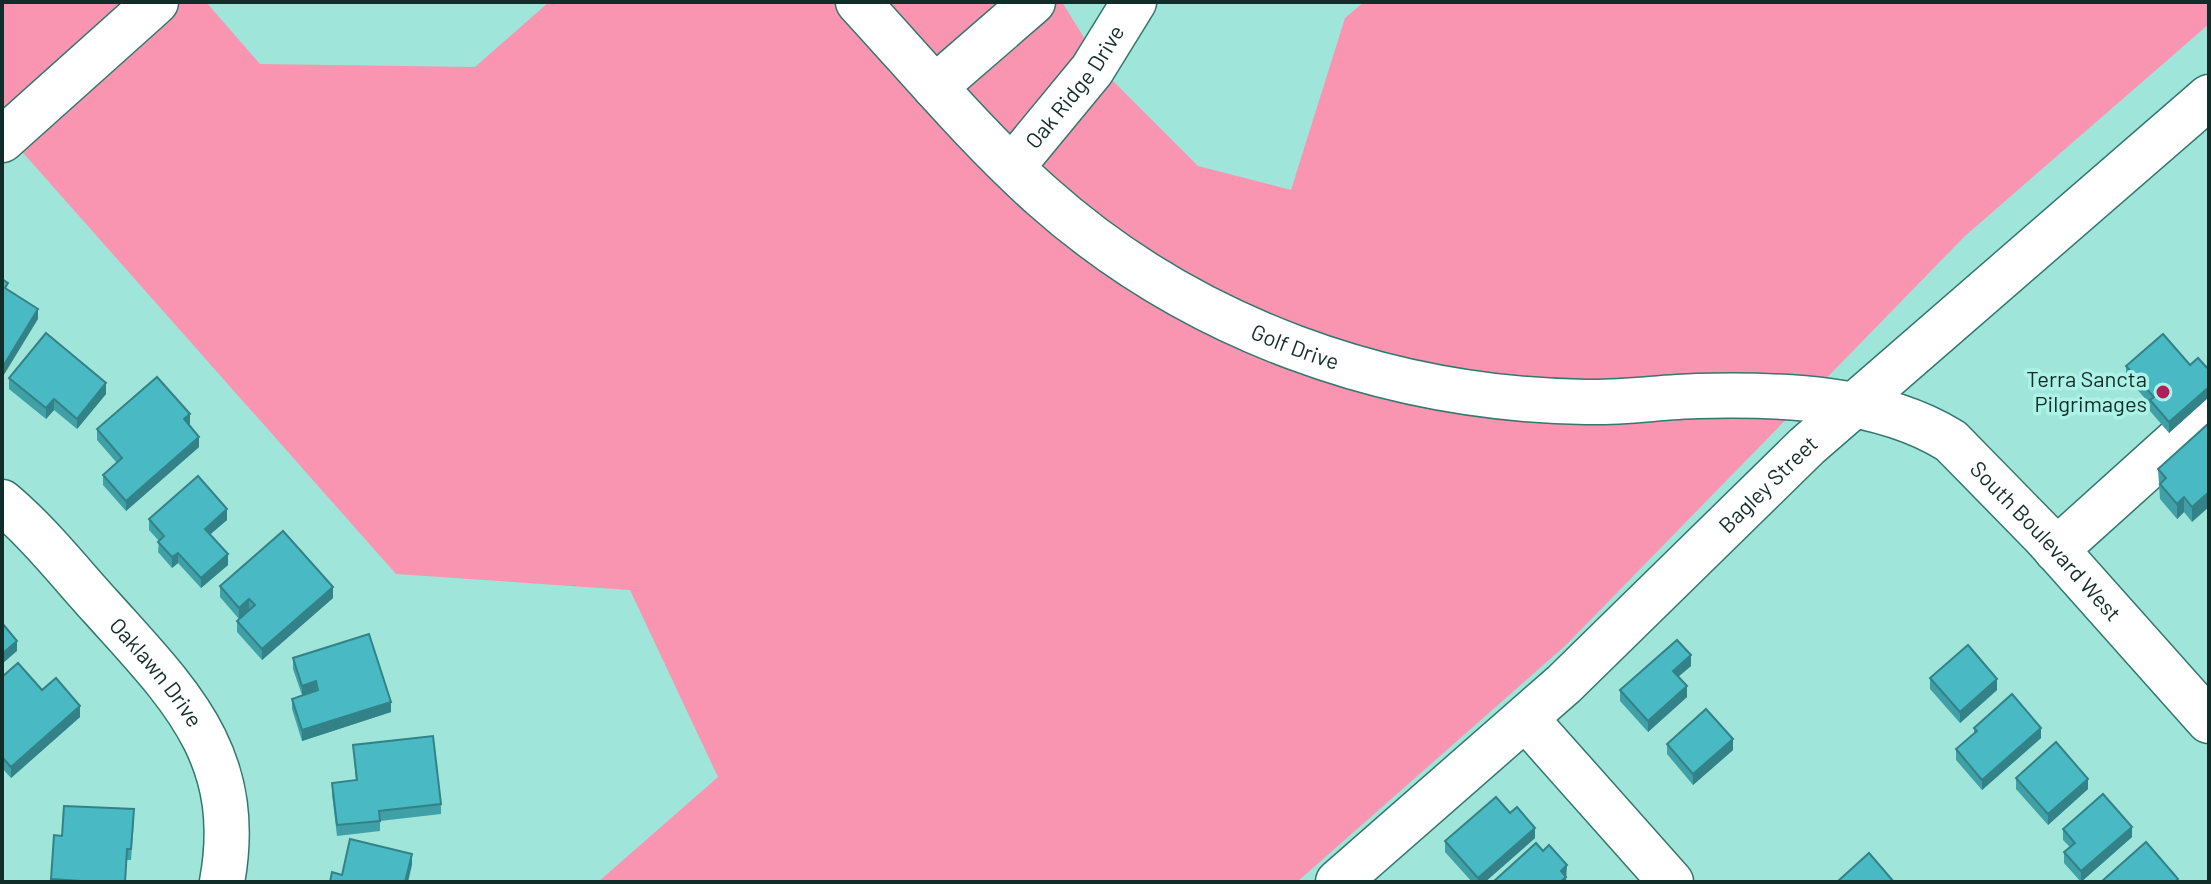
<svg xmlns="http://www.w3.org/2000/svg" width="2211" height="884" font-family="Barlow,sans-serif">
<rect width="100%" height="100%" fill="#a0e5d9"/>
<path fill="#f995b0" d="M2,2H206L260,64L475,67L549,2H1062L1107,75L1198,166L1291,190L1345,18L1364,2H2209V24L1965,236L1566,645L1297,882H598L718,777L630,590L396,574L2,129Z"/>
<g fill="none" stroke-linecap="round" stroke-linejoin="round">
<g stroke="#33776d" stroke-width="47">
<g id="minor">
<path id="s1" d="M858,2C918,67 976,137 1042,196C1191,329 1387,399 1586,402C1624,403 1660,397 1697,396C1779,394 1879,396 1951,441L2044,536L2209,721"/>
<path d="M935,87L1033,2"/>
<path d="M2,140L156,2"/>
<path id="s2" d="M1012,167L1092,70L1134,2"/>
<path id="s3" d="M2,502C39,533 70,573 103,609C180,695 245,756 222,882"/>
<path d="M2056,550L2209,412"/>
<path d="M1526,719L1671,882"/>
<path id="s4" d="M1338,882L1564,684L1807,446L2209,97"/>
</g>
</g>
<use href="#minor" stroke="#fff" stroke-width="44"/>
</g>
<g fill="#3fa0a8">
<path d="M2190,365L2209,370V397L2169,433L2150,411V404L2126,377V366Z"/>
<path d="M9,378L106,394L77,429L54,410L46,419L9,389Z"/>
<path d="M2209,423L2192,522L2184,512L2177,519L2160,499L2158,469Z"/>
<path d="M189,425L199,447L126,511L103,485V475L117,463L97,440V429L190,425Z"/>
<path d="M149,519L227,520L210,534L228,565L201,588L178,563L172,568L158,552L159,541L149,530Z"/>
<path d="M220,586L333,598L262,660L237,632V621L239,619L220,597Z"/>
<path d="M293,658L391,712L302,741L292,709V699L302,695L293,669Z"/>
<path d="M1691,666L1678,677L1687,697L1648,732L1620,701V690Z"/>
<path d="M2,677L42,690L80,717L11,778L2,768Z"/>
<path d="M1930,678L1997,690L1960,723L1930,689Z"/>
<path d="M1974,728L2041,738L1982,790L1956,760V749L1974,734Z"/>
<path d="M1667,744L1733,750L1693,785L1667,754Z"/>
<path d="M353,745L441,804V814L380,821V831L337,836L332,794V783L356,781Z"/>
<path d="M2016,778L2088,789L2048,825L2016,789Z"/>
<path d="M1510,813L1535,838L1485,882H1472L1445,852V841Z"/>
<path d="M134,820L131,860H127L125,882H51L54,835L62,836Z"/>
<path d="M2063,829L2132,837L2081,882L2064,863V852L2070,847L2063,840Z"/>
</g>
<g fill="#338288">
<path d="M38,309V319L2,378V368Z"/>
<path d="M106,383V394L77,429V419Z"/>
<path d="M2209,387V397L2169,433V422Z"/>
<path d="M54,399V410L46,419V408Z"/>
<path d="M190,414V425L184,430V419Z"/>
<path d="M199,437V447L126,511V501Z"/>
<path d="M2209,492V507L2192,522V507Z"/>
<path d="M2184,497V512L2177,519V504Z"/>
<path d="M227,509V520L205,539V529Z"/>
<path d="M178,553V563L172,568V557Z"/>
<path d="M228,554V565L201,588V578Z"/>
<path d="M333,587V598L262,660V649Z"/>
<path d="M249,599V610L239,619V608Z"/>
<path d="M17,641V651L2,664V654Z"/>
<path d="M1691,655V666L1673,681V671Z"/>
<path d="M1997,679V690L1960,723V712Z"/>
<path d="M316,681V692L302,696V686Z"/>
<path d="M1687,686V697L1648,732V721Z"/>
<path d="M391,702V712L302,741V730Z"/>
<path d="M80,706V717L11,778V767Z"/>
<path d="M2041,728V738L1982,790V780Z"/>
<path d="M1733,739V750L1693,785V774Z"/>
<path d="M2088,779V789L2048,825V814Z"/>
<path d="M2132,827V837L2081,882V871Z"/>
<path d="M1535,828V838L1485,882H1478V878Z"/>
<path d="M412,854V865L408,882H405Z"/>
<path d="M1567,865L1566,882H1560L1561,871Z"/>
</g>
<g fill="#49bac3" stroke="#338288" stroke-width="2">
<path d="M2,279L8,283L5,288L38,309L2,368Z"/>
<path d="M46,333L106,383L77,419L54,399L46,408L9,378Z"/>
<path d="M2163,334L2190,365L2198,358L2209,370V387L2169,422L2150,400L2154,397L2126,366Z"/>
<path d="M157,377L190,414L184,419L199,437L126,501L103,475L122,458L97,429Z"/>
<path d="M2209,423V492L2192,507L2184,497L2177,504L2160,484L2166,478L2158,469Z"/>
<path d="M198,476L227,509L205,529L228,554L201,578L178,553L172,557L158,542L164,536L149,519Z"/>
<path d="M283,531L333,587L262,649L237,621L255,605L249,599L239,608L220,586Z"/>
<path d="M2,623L17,641L2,654Z"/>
<path d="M369,634L391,702L302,730L292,699L318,690L316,681L302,686L293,658Z"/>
<path d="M1677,640L1691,655L1673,671L1687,686L1648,721L1620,690Z"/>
<path d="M1968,645L1997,679L1960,712L1930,678Z"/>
<path d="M18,663L42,690L56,678L80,706L11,767L2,757V677Z"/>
<path d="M2012,694L2041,728L1982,780L1956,749L1977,731L1974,728Z"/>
<path d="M1706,709L1733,739L1693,774L1667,744Z"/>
<path d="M433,736L441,804L379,811L380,821L337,825L332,783L357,780L353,745Z"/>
<path d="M2056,742L2088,779L2048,814L2016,778Z"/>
<path d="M2103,794L2132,827L2081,871L2064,852L2075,843L2063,829Z"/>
<path d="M1496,797L1510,813L1517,807L1535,828L1478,878L1445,841Z"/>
<path d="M64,806L134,809L131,849H127L125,882H97L51,879L54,835L62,836Z"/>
<path d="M350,839L412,854L405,882H330L332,872L342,875Z"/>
<path d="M2146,842L2178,879L2175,882H2101Z"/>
<path d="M1536,843L1543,851L1549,845L1567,865L1561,871L1566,877L1560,882H1493Z"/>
<path d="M1869,853L1894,882H1837Z"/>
</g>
<circle fill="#ae2059" stroke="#adf2e6" stroke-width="3" cx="2163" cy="392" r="8"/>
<g text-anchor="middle" stroke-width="7" stroke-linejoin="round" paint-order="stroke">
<g font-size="22" fill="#112d29" stroke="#adf2e6">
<text dy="8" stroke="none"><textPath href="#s2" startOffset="102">Oak Ridge Drive</textPath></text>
<text dy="8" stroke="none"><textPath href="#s1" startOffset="564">Golf Drive</textPath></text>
<text dy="8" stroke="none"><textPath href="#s4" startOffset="586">Bagley Street</textPath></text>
<text dy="8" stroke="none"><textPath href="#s1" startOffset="1372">South Boulevard West</textPath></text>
<text dy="8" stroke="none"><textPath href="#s3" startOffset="230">Oaklawn Drive</textPath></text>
</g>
<g font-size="22" fill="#112d29" stroke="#adf2e6" text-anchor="end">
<text x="2147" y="387">Terra Sancta<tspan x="2147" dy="25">Pilgrimages</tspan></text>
</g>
</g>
<rect width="2211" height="884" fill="none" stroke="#112d29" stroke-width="8"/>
</svg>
